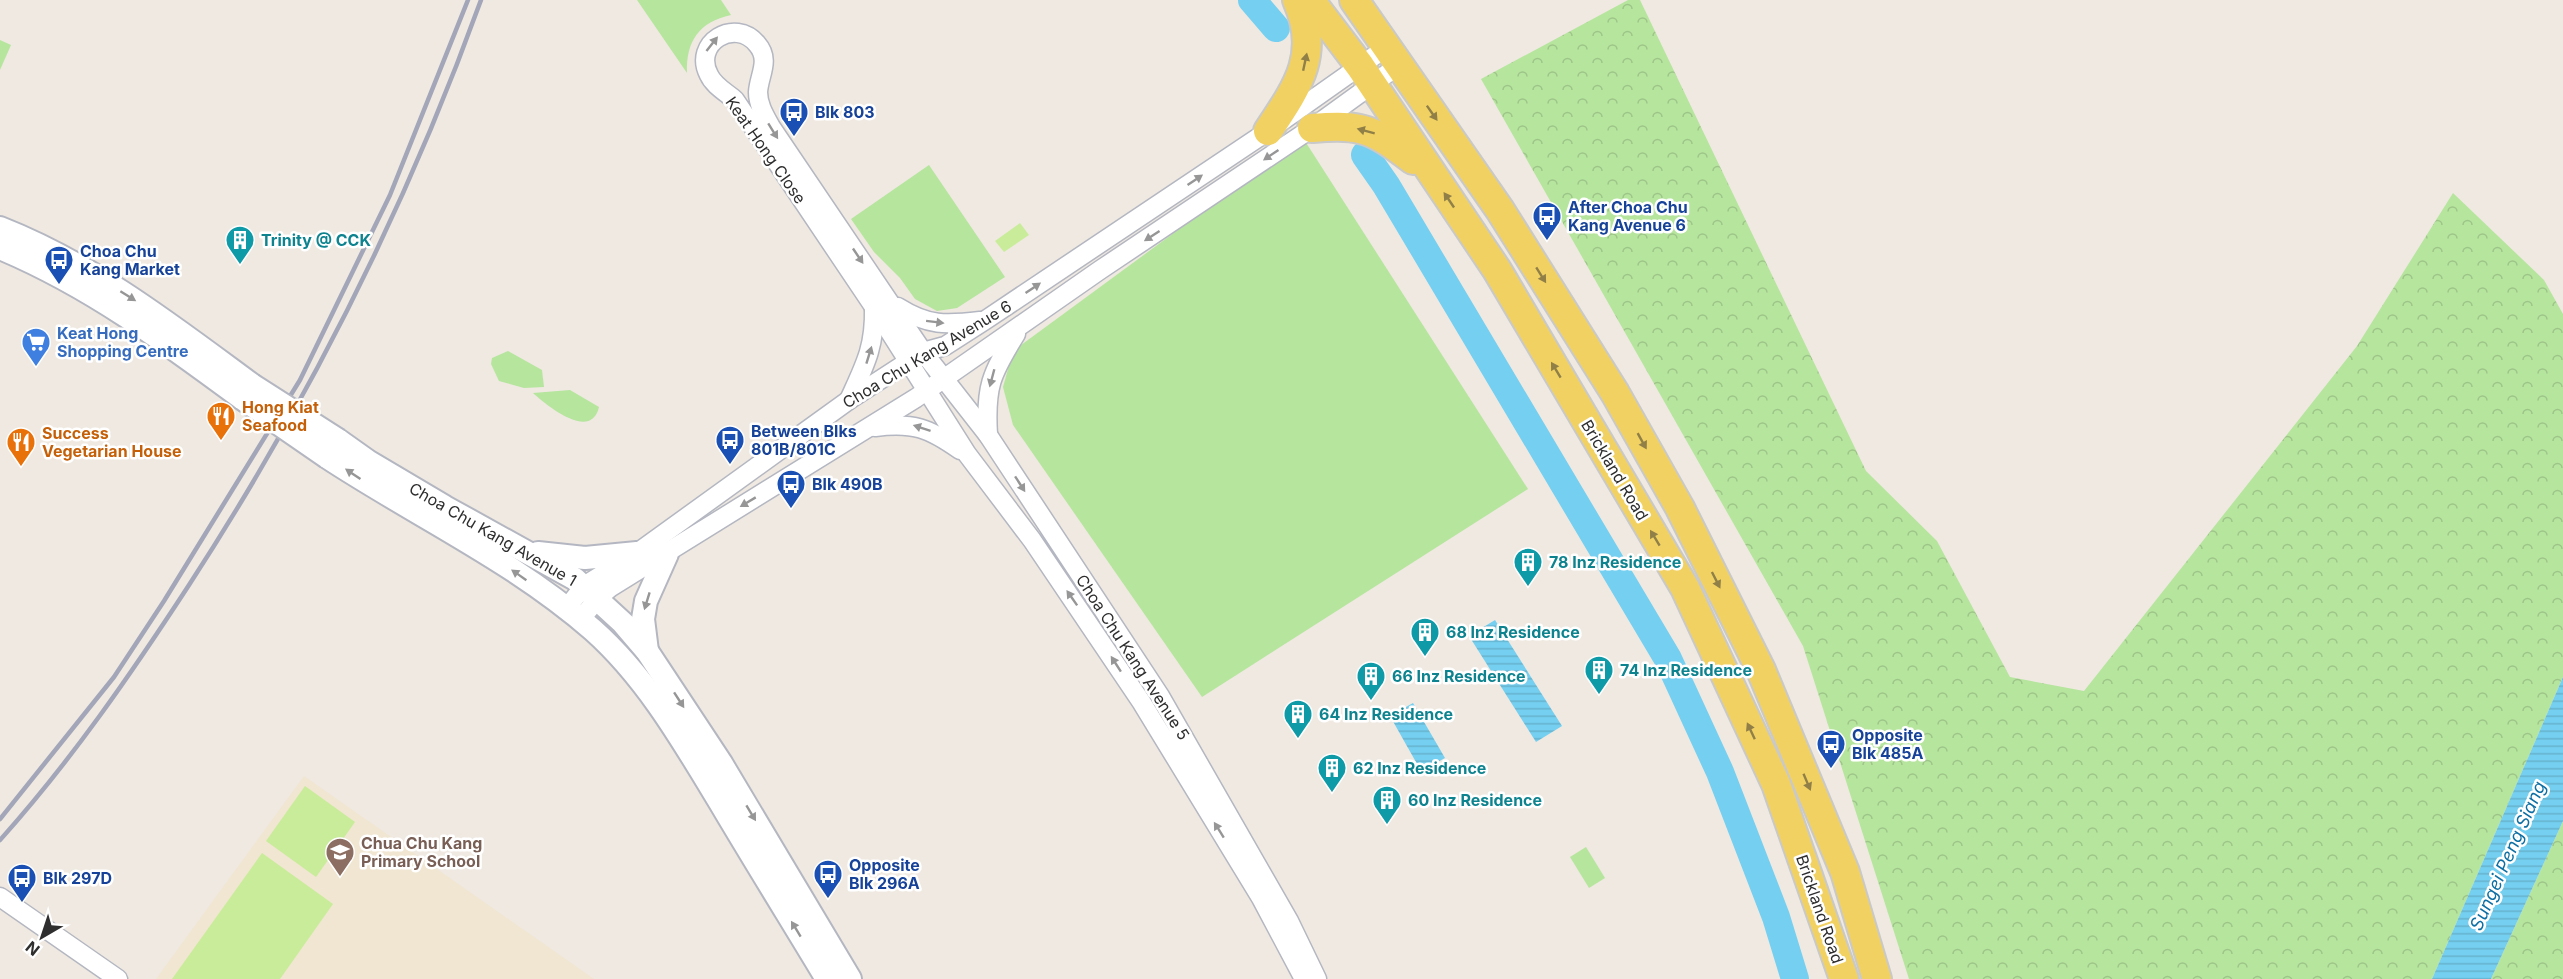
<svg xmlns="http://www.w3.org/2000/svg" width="2563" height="979" font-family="Inter,sans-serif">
<defs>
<pattern id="forest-crowns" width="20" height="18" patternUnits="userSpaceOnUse" patternTransform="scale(1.5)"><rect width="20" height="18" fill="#b6e59e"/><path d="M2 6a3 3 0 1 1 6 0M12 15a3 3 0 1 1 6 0" fill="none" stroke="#9dc588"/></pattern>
<pattern id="water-rules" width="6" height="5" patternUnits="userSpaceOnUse" patternTransform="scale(1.5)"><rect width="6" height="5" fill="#75cff0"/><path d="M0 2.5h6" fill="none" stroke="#66b2ce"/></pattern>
</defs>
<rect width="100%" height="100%" fill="#efe9e1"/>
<path fill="#f0e6d1" d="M304,776L594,979H156Z"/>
<g fill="#b6e59e">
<path d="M637,0H721L731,15C699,22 686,41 687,73Z"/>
<path d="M0,40L11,45L0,70Z"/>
<path d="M1303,138L1528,489L1202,697L1013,425L1003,387L1013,351Z"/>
<path d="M929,165L1005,277L957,308L937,311L915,299L900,278L874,252L851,219Z"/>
<path d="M508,351L542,370L544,387L524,388L499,381L491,364L492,358Z"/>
<path d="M570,390L599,407C591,442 546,405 533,393Z"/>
<path d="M1586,847L1605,878L1589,888L1570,857Z"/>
</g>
<g fill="url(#forest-crowns)">
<path d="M1628,0H1640L1866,471L1937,541L2010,677L2084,691L2357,346L2453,193L2544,280L2563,314V677L2432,979H1909L1803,646L1481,79Z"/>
<path d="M2563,821V979H2491Z"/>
</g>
<g fill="#c9ec9a">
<path d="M1020,223L1029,235L1004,252L995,241Z"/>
<path d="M305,786L355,822L316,877L266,841Z"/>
<path d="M262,853L333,904L280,979H172Z"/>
</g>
<g fill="url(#water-rules)">
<path d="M1495,620L1562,726L1536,742L1469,636Z"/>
<path d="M2563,677V821L2491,979H2432Z"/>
<path d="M1413,703L1445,758L1421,771L1390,716Z"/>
</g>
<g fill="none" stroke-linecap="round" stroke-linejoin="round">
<g stroke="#75cff0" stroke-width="28">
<path d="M1252,0L1276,28"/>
<path d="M1365,155L1386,185L1668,659L1720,772L1776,917L1795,979"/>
</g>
<g stroke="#b4b7c1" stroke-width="21">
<g id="minor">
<path d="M898,307C928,326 946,325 980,321"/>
<path d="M849,400C865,365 875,347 874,308"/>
<path d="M875,427C913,422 929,428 960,450"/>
<path d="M988,435C985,387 991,374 1016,334"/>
<path d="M566,609L584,586L637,553L849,400L923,352L945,346L984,321L1268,131L1387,47"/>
<path d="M580,620L598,598L611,587L916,398L1100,270L1312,128L1399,65"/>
<path d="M0,897L118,979"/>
<path d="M1304,979L1261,898L1142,703L1032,540L967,454L874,307L735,100C726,92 714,86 709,75C692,43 735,17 757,44C771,60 759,75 758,92C758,105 765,116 771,127L923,352L988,435L1160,696L1289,921L1317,979"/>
</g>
</g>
<g stroke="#b4b7c1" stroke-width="26">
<g id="tertiary">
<path d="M0,228C94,265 172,326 252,385"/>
<path d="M0,248C89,285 166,342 243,399"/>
<path d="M338,440L369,462L445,507L575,579L623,623L647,651L721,763L850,979"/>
<path d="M327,457C415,515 513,560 593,630C647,678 684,743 721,804C756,863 792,921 827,979"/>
<path d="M538,553L585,558L637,553"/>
<path d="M647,651L643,619L646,601L667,554"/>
</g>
</g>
<g stroke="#c9c9c9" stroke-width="32">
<g id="primary">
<path d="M1310,0L1360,66L1497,270L1685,588L1776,784L1844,979"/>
<path d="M1354,0L1500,210L1615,393L1680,508L1761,670L1845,872L1877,979"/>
<path d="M1312,128C1364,124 1372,129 1413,160"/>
<path d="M1268,131C1298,86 1321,54 1297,0"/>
</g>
</g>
<use href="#minor" stroke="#fff" stroke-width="18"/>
<use href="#tertiary" stroke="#fff" stroke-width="22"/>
<use href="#primary" stroke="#f2d163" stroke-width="28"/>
<g stroke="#a3a6b8" stroke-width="4.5">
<path d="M0,819L114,677L164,601L300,380L390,195L468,0"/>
<path d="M0,840C71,761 131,674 189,585C308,402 407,205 481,0"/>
</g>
<g stroke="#b4b7c1" stroke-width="26" stroke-linecap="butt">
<g id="tertiary-bridge">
<path d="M252,385L338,440"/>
<path d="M243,399L327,457"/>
</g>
</g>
<use href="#tertiary-bridge" stroke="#fff" stroke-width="22"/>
</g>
<defs><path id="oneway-solid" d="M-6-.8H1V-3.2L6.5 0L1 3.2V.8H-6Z" transform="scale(1.5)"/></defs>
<g fill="#969696">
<use href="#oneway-solid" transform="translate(712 44) rotate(-52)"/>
<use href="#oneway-solid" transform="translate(773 131) rotate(58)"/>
<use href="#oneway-solid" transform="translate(1271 155) rotate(146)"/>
<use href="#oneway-solid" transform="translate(1195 180) rotate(-34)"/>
<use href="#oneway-solid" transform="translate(1152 236) rotate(147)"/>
<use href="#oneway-solid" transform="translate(858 256) rotate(56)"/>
<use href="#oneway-solid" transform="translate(1033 288) rotate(-34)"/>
<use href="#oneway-solid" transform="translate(128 296) rotate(32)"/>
<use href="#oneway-solid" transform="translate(935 322) rotate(7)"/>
<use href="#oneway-solid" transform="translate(869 355) rotate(-73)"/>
<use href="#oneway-solid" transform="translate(992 378) rotate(105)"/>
<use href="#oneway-solid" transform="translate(922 428) rotate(-162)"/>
<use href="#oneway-solid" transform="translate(353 474) rotate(-146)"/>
<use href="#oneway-solid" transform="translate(1020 484) rotate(57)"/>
<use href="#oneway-solid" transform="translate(748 502) rotate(149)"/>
<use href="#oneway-solid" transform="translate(519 575) rotate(-145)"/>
<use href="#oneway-solid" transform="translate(1072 598) rotate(-125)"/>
<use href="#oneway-solid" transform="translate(647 601) rotate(107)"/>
<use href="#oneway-solid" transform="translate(1116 664) rotate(-123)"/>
<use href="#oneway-solid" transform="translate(679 700) rotate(57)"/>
<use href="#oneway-solid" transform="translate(751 813) rotate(59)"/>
<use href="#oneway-solid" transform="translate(1219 830) rotate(-122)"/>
<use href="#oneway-solid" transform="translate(796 929) rotate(-121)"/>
</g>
<g fill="#908048">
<use href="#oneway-solid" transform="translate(1305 62) rotate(-78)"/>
<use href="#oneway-solid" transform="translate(1432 113) rotate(55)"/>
<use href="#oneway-solid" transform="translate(1366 131) rotate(-165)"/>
<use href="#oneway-solid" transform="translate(1449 200) rotate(-124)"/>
<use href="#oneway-solid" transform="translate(1541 275) rotate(58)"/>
<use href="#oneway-solid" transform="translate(1556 370) rotate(-121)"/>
<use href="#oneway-solid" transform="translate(1642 441) rotate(61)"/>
<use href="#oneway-solid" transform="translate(1655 538) rotate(-121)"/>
<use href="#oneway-solid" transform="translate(1716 580) rotate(63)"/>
<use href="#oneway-solid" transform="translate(1751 731) rotate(-115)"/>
<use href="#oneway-solid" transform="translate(1807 782) rotate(67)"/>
</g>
<defs>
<g id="bus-pin" transform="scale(1.5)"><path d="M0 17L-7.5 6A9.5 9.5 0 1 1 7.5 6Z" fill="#1a4fb4" stroke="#fff"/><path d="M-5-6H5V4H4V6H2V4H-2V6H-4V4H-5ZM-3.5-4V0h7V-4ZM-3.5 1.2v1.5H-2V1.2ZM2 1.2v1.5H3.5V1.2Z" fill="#fff"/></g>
<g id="building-pin" transform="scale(1.5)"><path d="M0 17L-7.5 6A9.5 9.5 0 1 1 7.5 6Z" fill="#0f9aa8" stroke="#fff"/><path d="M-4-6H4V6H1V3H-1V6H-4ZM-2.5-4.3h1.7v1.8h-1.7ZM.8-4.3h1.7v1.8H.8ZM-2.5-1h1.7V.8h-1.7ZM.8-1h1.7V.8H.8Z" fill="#fff"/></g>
<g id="supermarket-pin" transform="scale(1.5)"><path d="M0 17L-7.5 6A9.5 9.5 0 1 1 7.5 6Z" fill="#3f7fe0" stroke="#fff"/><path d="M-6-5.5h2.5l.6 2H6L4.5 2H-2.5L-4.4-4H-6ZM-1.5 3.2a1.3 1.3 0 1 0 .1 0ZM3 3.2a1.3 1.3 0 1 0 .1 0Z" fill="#fff"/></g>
<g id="restaurant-pin" transform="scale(1.5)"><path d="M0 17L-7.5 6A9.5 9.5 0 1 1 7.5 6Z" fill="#e8710a" stroke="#fff"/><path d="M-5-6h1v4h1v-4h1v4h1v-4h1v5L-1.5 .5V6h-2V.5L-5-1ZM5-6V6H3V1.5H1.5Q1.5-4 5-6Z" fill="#fff"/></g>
<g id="school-pin" transform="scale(1.5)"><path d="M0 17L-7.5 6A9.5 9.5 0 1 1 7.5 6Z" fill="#8d6e63" stroke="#fff"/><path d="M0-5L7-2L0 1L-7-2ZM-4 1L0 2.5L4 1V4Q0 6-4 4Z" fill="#fff"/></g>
</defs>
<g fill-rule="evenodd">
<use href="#bus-pin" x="794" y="112"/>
<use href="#bus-pin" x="1547" y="216"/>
<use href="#building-pin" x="240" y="240"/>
<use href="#bus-pin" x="59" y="260"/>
<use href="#supermarket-pin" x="36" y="342"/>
<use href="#restaurant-pin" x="221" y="416"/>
<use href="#bus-pin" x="730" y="440"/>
<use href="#restaurant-pin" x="21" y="442"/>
<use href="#bus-pin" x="791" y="484"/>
<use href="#building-pin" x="1528" y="562"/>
<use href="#building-pin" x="1425" y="632"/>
<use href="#building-pin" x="1599" y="670"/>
<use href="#building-pin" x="1371" y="676"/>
<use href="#building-pin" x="1298" y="714"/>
<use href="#bus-pin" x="1831" y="744"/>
<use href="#building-pin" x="1332" y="768"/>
<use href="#building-pin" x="1387" y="800"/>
<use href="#school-pin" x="340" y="852"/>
<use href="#bus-pin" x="828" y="874"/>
<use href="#bus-pin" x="22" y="878"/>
</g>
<g text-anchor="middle" stroke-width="5" stroke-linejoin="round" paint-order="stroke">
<g font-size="16" font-weight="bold" fill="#164399" stroke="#fff" text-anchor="start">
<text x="815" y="118">Blk 803</text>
<text x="1568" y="213">After Choa Chu<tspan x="1568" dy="18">Kang Avenue 6</tspan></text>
<text x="80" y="257">Choa Chu<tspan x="80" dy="18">Kang Market</tspan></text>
<text x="751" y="437">Between Blks<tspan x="751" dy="18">801B/801C</tspan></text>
<text x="812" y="490">Blk 490B</text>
<text x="1852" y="741">Opposite<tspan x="1852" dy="18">Blk 485A</tspan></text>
<text x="849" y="871">Opposite<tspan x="849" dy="18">Blk 296A</tspan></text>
<text x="43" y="884">Blk 297D</text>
</g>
<g font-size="16" fill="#2e2e2e" stroke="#fff">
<text transform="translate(766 150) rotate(55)" y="6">Keat Hong Close</text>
<text transform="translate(927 354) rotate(-31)" y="6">Choa Chu Kang Avenue 6</text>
<text transform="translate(1615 470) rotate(59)" y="6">Brickland Road</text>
<text transform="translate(493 534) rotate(30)" y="6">Choa Chu Kang Avenue 1</text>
<text transform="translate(1133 657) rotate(57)" y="6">Choa Chu Kang Avenue 5</text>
<text transform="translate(1820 909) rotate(71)" y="6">Brickland Road</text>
</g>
<g font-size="16" font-weight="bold" fill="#0d838f" stroke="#fff" text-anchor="start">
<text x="261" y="246">Trinity @ CCK</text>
<text x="1549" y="568">78 Inz Residence</text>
<text x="1446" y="638">68 Inz Residence</text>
<text x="1620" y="676">74 Inz Residence</text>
<text x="1392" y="682">66 Inz Residence</text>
<text x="1319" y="720">64 Inz Residence</text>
<text x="1353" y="774">62 Inz Residence</text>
<text x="1408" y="806">60 Inz Residence</text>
</g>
<g font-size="16" font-weight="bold" fill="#366cbe" stroke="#fff" text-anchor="start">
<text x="57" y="339">Keat Hong<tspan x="57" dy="18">Shopping Centre</tspan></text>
</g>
<g font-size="16" font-weight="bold" fill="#c56008" stroke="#fff" text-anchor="start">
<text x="242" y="413">Hong Kiat<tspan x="242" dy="18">Seafood</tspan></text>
<text x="42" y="439">Success<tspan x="42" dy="18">Vegetarian House</tspan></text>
</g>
<g font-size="16" font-weight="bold" fill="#785e54" stroke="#fff" text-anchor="start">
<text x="361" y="849">Chua Chu Kang<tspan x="361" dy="18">Primary School</tspan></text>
</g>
<g font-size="18" font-style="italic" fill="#0d6fa3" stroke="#fff">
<text transform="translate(2508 856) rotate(-66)" y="6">Sungei Peng Siang</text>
</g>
</g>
<g transform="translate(42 937) rotate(219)" stroke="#ffffff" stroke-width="4.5" paint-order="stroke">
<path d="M0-4.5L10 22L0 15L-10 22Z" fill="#2e2e2e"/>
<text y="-9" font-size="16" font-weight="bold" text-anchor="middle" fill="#2e2e2e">N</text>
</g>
</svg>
